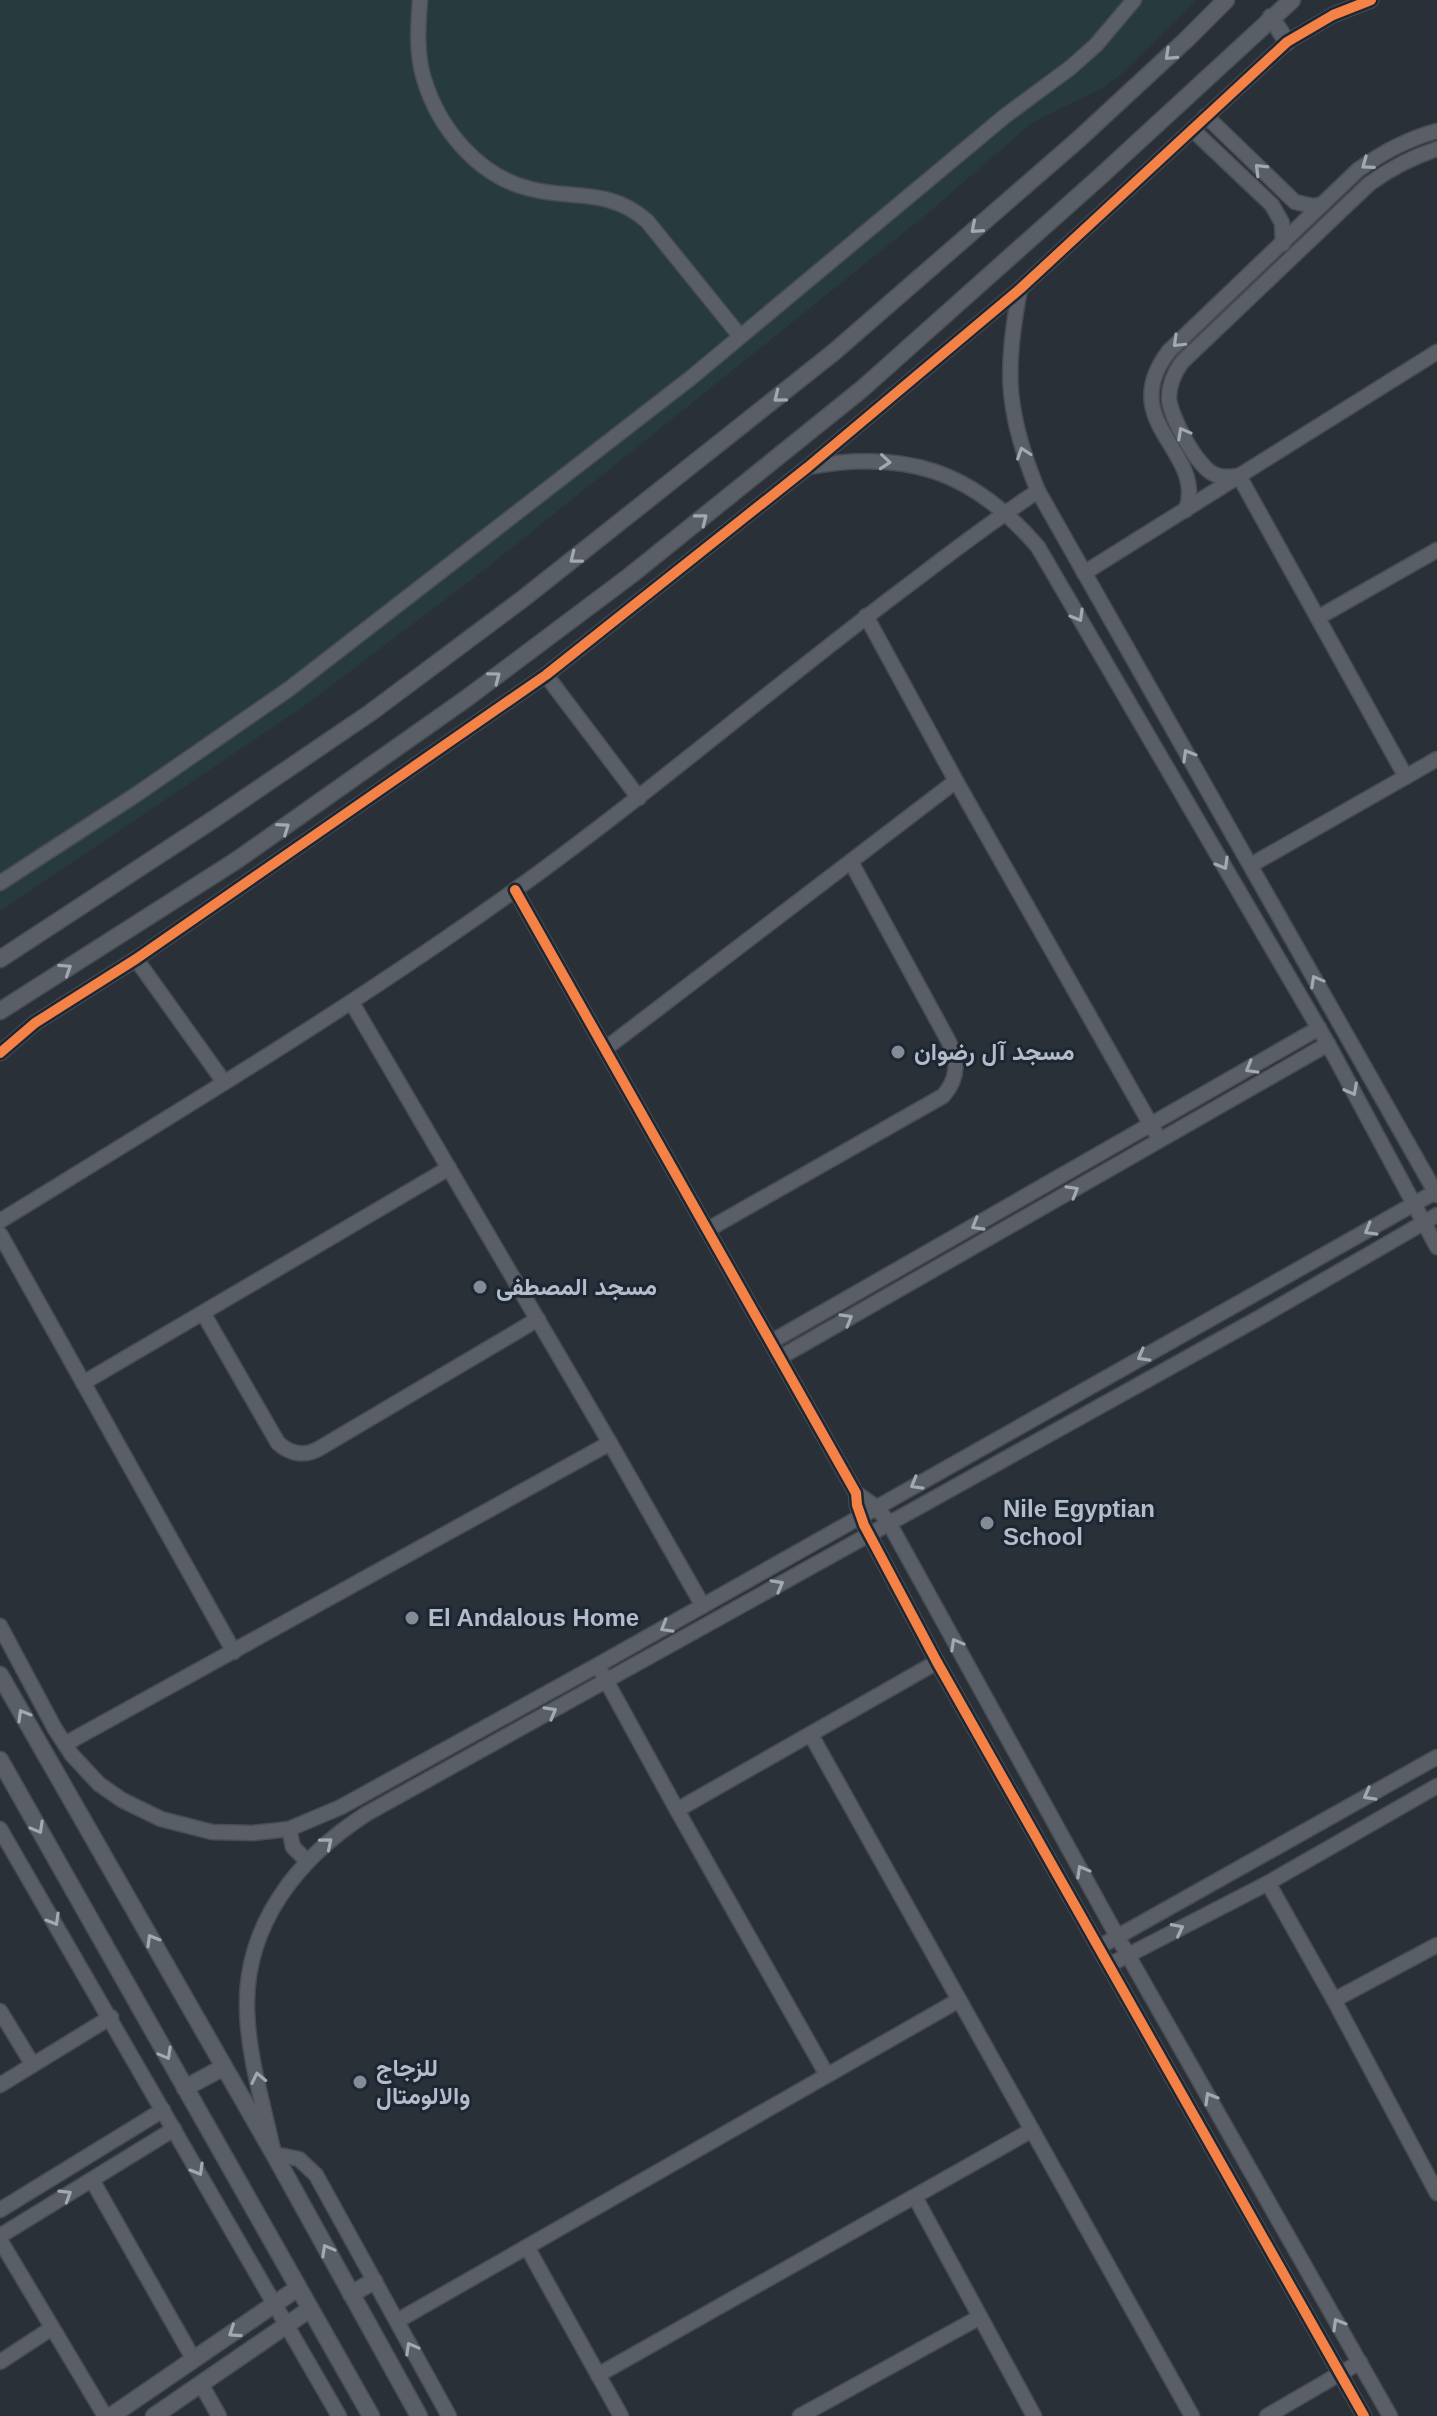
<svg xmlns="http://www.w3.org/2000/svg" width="1437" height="2416" font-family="Helvetica,Vazirmatn,sans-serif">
<rect width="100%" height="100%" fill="#2a3038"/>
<path fill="#273a3e" d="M0,0H1196L1120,75L1101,89L1033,122L927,214L488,567L303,707L0,911Z"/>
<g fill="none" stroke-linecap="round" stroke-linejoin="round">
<g stroke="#484c53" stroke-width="17">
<g id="minor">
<path d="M420,0C418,26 416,54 424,79C439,129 479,177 531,189C575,200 610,188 647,221L740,336"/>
<path d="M1206,116L1295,202L1313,206L1323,204"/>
<path d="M1193,130L1272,205L1282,223L1283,244"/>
<path d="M1020,289C1004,371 1006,413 1038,491L1437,1195"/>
<path d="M808,467C906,449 973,471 1038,547L1328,1044L1437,1247"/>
<path d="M1186,510C1207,451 1114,423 1169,351L1358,170C1383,152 1407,139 1437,131"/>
<path d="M1084,573L1437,352"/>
<path d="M866,616L956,781L1155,1132"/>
<path d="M1319,617L1437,550"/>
<path d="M546,675L639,798"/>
<path d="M1406,777L1239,476C1231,477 1222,478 1214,474C1197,467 1170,416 1169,398C1169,384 1174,373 1182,362L1369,184C1391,168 1412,157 1437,149"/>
<path d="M1251,865L1437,759"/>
<path d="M0,883L137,794L289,689L692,377L1005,116L1070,68L1096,45L1134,0"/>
<path d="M515,890L856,1493L857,1505L864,1525L937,1662L1364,2416"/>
<path d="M136,959L224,1082"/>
<path d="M352,1003L610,1443L703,1606"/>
<path d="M605,1049L956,781"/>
<path d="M0,1053L35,1023L136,959L546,675L808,467L1020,289L1287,42L1333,15L1371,0"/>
<path d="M0,1221C174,1114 349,1009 515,890C654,790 782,679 919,577C958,547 997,518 1038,491"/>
<path d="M707,1230L943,1096C958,1079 959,1062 949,1042L851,862"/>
<path d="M0,1234L234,1652"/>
<path d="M203,1313L278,1443C290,1454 305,1457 320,1448L538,1319"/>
<path d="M771,1342L1319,1028"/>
<path d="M779,1358L1328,1044"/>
<path d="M83,1383L449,1168"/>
<path d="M856,1493L876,1507L889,1523L1117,1936L1390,2416"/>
<path d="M0,1626L55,1729L72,1755L99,1784L122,1800L161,1819L212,1832L253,1833L289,1829L341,1807L598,1665L1437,1191"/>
<path d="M602,1673L677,1810L827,2075"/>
<path d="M811,1735L1192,2416"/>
<path d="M65,1744L610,1443"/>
<path d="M677,1810L937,1662"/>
<path d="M0,1829L339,2416"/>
<path d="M289,1829L293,1847L307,1861"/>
<path d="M1268,1883L1334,2000L1437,2193"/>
<path d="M1099,1947L1437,1757"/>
<path d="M1109,1965L1268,1883L1437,1786"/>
<path d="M1334,2000L1437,1945"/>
<path d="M0,2011L33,2065"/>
<path d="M0,2085L111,2017"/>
<path d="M92,2180L194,2360"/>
<path d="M915,2197L1034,2416"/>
<path d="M0,2210L163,2110"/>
<path d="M0,2236L174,2129"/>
<path d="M0,2240L105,2416"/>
<path d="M527,2247L621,2416"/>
<path d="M397,2321L959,2000"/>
<path d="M0,2362L52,2328"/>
<path d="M598,2375L1032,2130"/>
<path d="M201,2384L219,2416"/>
<path d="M449,2416L316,2175L299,2159L274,2154C264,2107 248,2057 247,2009C245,1924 298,1858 366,1814L1257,1319L1437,1215"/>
<path d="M800,2416L980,2317"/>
<path d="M1267,2416L1360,2362"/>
</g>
</g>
<g stroke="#484c53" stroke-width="19">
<g id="tertiary">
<path d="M1271,17L1287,42"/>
<path d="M0,959L214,819L370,713L524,598L834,352L1079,139L1187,39L1226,0"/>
<path d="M0,1011L237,860L467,698L631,575L862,389L1103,174L1292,0"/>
<path d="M0,1675L274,2154L419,2416"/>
<path d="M0,1760L371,2416"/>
<path d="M185,2088L224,2067"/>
<path d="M351,2294L374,2281"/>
<path d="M111,2416L298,2288"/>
<path d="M154,2416L310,2309"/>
</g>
</g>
<use href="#minor" stroke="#5a5e66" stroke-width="14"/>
<use href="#tertiary" stroke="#5a5e66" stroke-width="16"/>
<g stroke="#1d2633" stroke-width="15">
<g id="cycleway">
<path d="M515,890L856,1493L857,1505L864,1525L937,1662L1364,2416"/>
<path d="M0,1053L35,1023L136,959L546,675L808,467L1020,289L1287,42L1333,15L1371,0"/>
</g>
</g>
<use href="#cycleway" stroke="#f48246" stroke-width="10"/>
</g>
<defs><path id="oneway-chevron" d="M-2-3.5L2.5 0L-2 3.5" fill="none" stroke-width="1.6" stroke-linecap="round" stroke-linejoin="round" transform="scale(2)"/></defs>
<g stroke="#a2a9b5">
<use href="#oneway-chevron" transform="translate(1170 55) rotate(137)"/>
<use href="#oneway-chevron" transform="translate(1367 164) rotate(144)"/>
<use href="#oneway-chevron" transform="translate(1260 169) rotate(-135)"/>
<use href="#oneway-chevron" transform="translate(976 228) rotate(139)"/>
<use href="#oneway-chevron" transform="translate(1178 342) rotate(136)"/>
<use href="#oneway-chevron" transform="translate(779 397) rotate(141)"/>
<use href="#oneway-chevron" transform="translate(1183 433) rotate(-119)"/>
<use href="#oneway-chevron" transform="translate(1023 453) rotate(-109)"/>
<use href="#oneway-chevron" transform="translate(885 462) rotate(5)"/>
<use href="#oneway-chevron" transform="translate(702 519) rotate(-38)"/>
<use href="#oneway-chevron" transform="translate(575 558) rotate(142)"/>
<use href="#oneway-chevron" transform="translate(1078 616) rotate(60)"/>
<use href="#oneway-chevron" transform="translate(495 677) rotate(-37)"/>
<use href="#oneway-chevron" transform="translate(1188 755) rotate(-120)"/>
<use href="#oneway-chevron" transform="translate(284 828) rotate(-35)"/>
<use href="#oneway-chevron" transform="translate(1223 864) rotate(60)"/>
<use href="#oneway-chevron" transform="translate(66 969) rotate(-33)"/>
<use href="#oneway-chevron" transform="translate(1316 981) rotate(-119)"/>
<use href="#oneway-chevron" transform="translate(1251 1068) rotate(150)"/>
<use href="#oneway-chevron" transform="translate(1352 1090) rotate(62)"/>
<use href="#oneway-chevron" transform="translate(1073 1191) rotate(-30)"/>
<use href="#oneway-chevron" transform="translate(977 1225) rotate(150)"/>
<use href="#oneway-chevron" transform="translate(1370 1230) rotate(150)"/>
<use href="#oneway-chevron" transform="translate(847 1319) rotate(-30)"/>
<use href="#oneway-chevron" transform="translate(1143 1356) rotate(151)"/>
<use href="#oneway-chevron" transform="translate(916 1484) rotate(150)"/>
<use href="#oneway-chevron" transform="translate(778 1585) rotate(-29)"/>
<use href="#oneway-chevron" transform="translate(666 1627) rotate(150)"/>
<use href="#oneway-chevron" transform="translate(956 1644) rotate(-119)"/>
<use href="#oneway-chevron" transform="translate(551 1712) rotate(-29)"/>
<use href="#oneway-chevron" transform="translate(23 1715) rotate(-120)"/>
<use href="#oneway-chevron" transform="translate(1369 1795) rotate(151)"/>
<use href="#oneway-chevron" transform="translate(38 1828) rotate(61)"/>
<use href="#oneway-chevron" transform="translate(327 1843) rotate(-40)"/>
<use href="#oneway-chevron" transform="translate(1082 1871) rotate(-119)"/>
<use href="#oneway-chevron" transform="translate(54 1920) rotate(60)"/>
<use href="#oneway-chevron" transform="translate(1178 1929) rotate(-27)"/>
<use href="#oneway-chevron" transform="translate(152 1940) rotate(-120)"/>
<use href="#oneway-chevron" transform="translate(166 2054) rotate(61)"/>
<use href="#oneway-chevron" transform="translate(258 2078) rotate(-102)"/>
<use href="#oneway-chevron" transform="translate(1210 2098) rotate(-120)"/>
<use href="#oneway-chevron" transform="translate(198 2170) rotate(60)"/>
<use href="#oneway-chevron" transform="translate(66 2195) rotate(-32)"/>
<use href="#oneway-chevron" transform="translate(327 2250) rotate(-119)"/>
<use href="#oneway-chevron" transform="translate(1338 2324) rotate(-120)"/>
<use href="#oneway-chevron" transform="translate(234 2332) rotate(146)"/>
<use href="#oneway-chevron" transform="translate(411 2348) rotate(-119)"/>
</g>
<g fill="#848b96" stroke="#1d2633" stroke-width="3">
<circle cx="898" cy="1052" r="8"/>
<circle cx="480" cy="1287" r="8"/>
<circle cx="987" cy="1523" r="8"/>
<circle cx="412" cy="1618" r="8"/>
<circle cx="360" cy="2082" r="8"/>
</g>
<g text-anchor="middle" stroke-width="6" stroke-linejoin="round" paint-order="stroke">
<g font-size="24" font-weight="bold" fill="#b4bcc9" stroke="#1d2633" text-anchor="start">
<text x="914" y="1060">مسجد آل رضوان</text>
<text x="496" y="1295">مسجد المصطفى</text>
<text x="1003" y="1517">Nile Egyptian<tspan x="1003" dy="28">School</tspan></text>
<text x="428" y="1626">El Andalous Home</text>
<text x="376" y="2076">للزجاج<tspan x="376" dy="28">والالومتال</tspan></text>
</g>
</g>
</svg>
